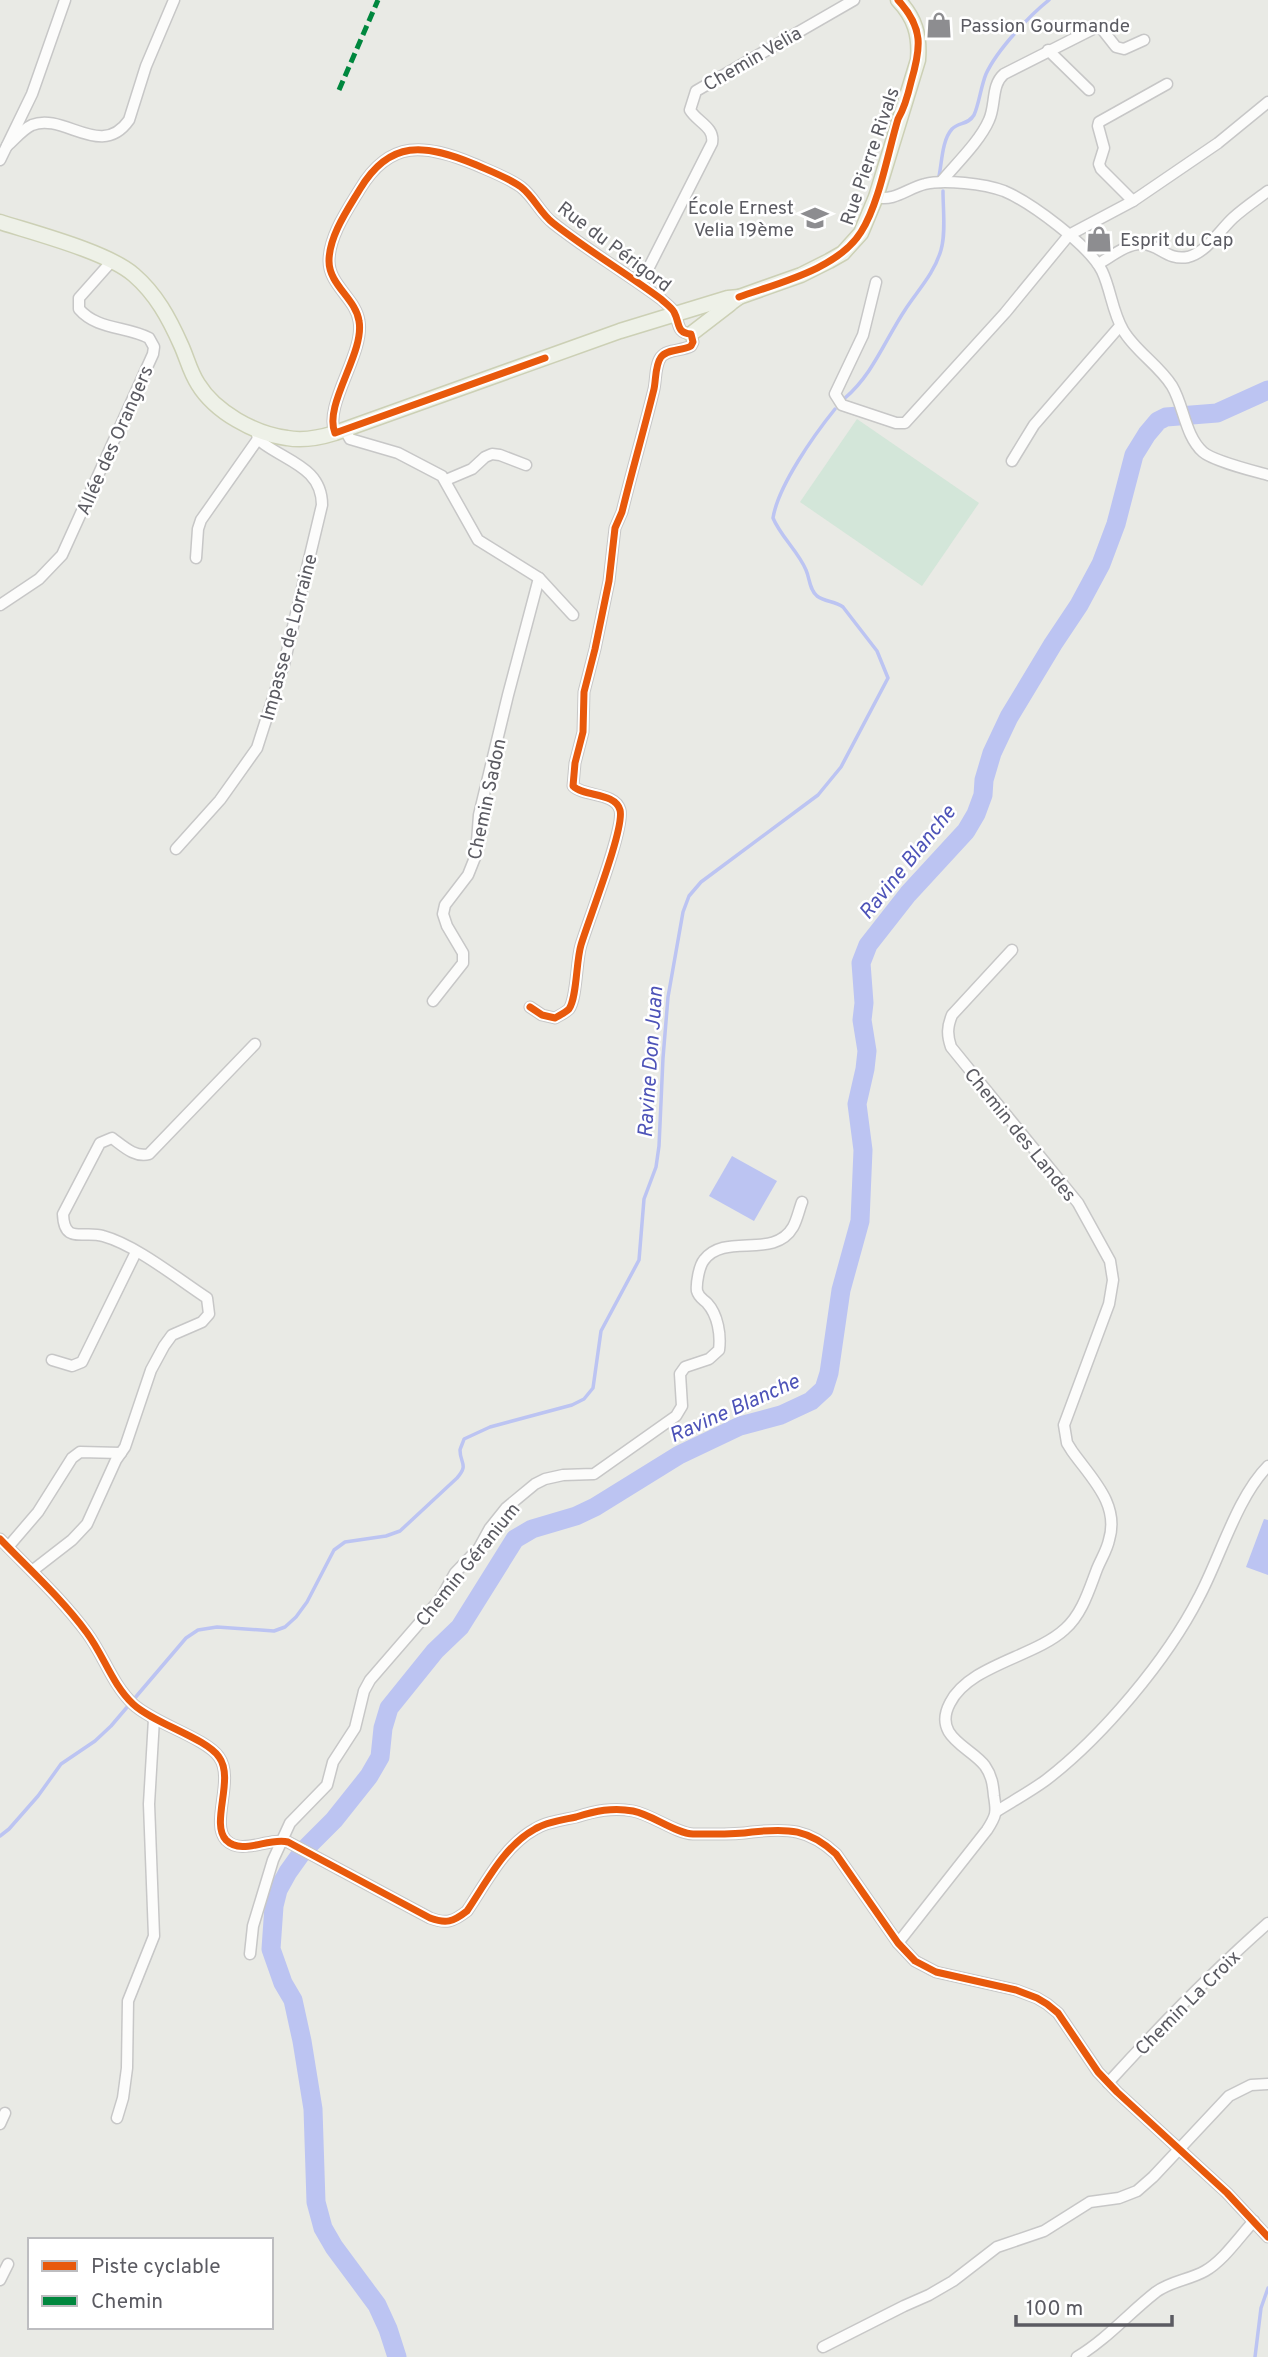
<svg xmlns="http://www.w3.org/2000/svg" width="1268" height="2357" font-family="Overpass,sans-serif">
<rect width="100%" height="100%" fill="#e9eae5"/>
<path fill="#d3e6d9" d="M857,419L979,503L922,586L800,502Z"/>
<g fill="#bcc4f2">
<path d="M732,1156L777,1181L754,1221L709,1196Z"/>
<path d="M1264,1519L1268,1520V1575L1246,1567Z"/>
</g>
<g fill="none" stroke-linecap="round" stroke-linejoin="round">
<g stroke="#bcc4f2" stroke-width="3.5">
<path d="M939,176C942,162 942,140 952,129C959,122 968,125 974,115C979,104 981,86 986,74C997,50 1029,16 1049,0"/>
<path d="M845,398C873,374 885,340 905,310C918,290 934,274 941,250C946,233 943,210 943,191"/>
<path d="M0,1836L9,1829L38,1796L61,1764L95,1741L111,1726L186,1638L198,1630L217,1627L274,1631L285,1627L296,1617L307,1602L334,1550L345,1542L386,1536L400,1531L457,1478C469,1464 460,1464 460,1450C460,1449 464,1440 464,1439L490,1427L572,1405L584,1399L593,1388L601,1331L639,1260L644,1199L656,1167L659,1146L663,1058L668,997L683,912L689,896L701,882L818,795L841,767L888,678L877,651L843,607C835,601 825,602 817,596C809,589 810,579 806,570C798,551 781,537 773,518C778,486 814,435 835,409"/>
<path d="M1255,2357L1261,2308L1268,2288"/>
</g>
<path stroke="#bcc4f2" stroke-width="19" d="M397,2357L388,2329L377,2305L334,2247L323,2228L316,2202L313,2109L302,2041L293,2000L283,1983L271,1949L274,1906L278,1890L288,1872L303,1851L334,1820L369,1776L380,1757L383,1728L389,1708L435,1651L460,1627L515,1539L532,1529L576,1516L595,1507L679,1455L740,1426L781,1415L811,1401L824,1389L829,1373L841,1290L860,1221L863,1150L857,1104L865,1069L867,1051L862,1020L864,1003L861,963L868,945L908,894L966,831L976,814L983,795L984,780L992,753L1009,717L1053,644L1079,605L1101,564L1116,524L1134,455L1147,434L1158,421L1166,417L1217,413L1268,390"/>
<g stroke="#c7c7c7" stroke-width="13">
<g id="minor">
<path d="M1048,50L1089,90"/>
<path d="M7,146C15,139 23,129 32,125C64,112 101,160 129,120L146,66L174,0"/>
<path d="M0,160L32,94L65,0"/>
<path d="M941,182C956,164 980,141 989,120C996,105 991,85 1004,74L1095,28H1101L1116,47L1124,49L1144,40"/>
<path d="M876,197C894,202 908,188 925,184C944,179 985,184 1004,191C1030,202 1089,245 1102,271C1111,290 1112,311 1123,330C1135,351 1159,365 1172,386C1184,406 1185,436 1203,452C1213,461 1254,471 1268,475"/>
<path d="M1133,201L1101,169L1099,164L1104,148L1098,126L1099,122L1167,84"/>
<path d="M1098,264C1111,257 1127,243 1142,244C1159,244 1167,261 1188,257C1207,252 1220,230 1233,218C1244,208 1256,200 1268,191"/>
<path d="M876,282L863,335L835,394L842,405L896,423H905L1005,313L1069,235L1133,201L1218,143L1268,102"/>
<path d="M641,283L712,143C715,127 697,122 690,110L696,91L854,0"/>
<path d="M345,430L350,439L398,453L442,476L478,540L539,578L573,615"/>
<path d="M335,433C323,405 365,353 359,321C356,299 329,285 329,261C329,236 348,209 360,189C390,139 425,144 474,164C490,171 507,177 521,187C534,197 540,213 553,223C587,250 626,273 661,299C665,303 671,307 674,312C680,323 676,333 691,334L693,342L691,346C682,351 667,349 661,357C655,365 656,380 654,389C644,430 632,471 622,512L615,528L609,581L595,649L584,692L583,732L575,763L573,786C584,797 615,792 620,810C625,828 588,921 581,945C576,961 577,998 569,1009C565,1013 560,1015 555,1018L542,1015L530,1007"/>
<path d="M1012,461L1034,425L1120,326"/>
<path d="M446,480L472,469L485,457L492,454L500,455L526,465"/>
<path d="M196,558L198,529L201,520L258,439"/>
<path d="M0,605L39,579L62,555L153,354L154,347L149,338C126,326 97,330 79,309V298L111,262"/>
<path d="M176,849L220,800L257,748L284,664L322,505C322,469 289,462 264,444L258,439L256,429"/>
<path d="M433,1001L463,963V953L447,926L443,914L445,905L468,875L476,855L479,815L508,695L539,578"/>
<path d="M52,1360L72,1366L82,1362L136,1252"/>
<path d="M0,1539C29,1569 62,1599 87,1633C104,1656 112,1684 133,1704C153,1723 206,1738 219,1757C235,1779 210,1823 226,1840C242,1856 268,1837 288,1842L430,1918C446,1924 453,1922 467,1911C486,1883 504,1846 535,1829C546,1822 562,1820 576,1817C595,1811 613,1807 633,1811C653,1815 675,1833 693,1834C712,1834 733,1835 752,1832C788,1828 809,1829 836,1854L898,1943L915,1961L936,1972L1016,1990L1037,1998L1047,2004L1058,2013L1098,2072L1117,2092L1227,2193L1268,2237"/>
<path d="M8,1547L38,1512L72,1458L80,1452L121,1453"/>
<path d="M32,1571L72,1540L87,1524L116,1460L125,1447L151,1370L164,1346L172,1335L202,1322L209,1314L207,1298C178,1279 136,1245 103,1236C83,1230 64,1245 63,1214L100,1143L112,1138C123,1146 135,1158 149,1154L255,1044"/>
<path d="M997,1811C1013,1801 1031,1791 1046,1780C1102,1737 1167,1660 1199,1597C1220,1558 1237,1497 1268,1466"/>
<path d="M898,1943L987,1830C996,1816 997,1813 994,1796C993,1785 992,1776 985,1766C971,1747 932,1737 950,1703C969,1665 1035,1657 1065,1629C1082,1614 1089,1590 1097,1569C1101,1559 1107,1550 1109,1540C1120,1504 1091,1478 1072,1451L1067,1443L1064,1425L1109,1304L1113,1280L1110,1261L1078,1203L951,1047C947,1035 947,1027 952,1015L1012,950"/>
<path d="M250,1954L253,1926L273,1860L290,1823L327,1785L333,1762L355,1728L364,1691L370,1680L441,1598L455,1573L479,1548L490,1528L506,1508L535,1484L545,1479L563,1475L594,1474L676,1416L682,1406L680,1374L685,1367L709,1359L719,1350C721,1335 718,1315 707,1303C703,1299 699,1298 697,1291C696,1284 699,1266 704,1260C725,1232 774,1260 793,1227C797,1220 799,1210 802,1202"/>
<path d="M1108,2083C1159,2027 1211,1973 1268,1923"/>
<path d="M117,2118L123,2098L127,2068L128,2001L154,1936L149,1804L154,1719"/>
<path d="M0,2124L5,2113"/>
<path d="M0,2280L8,2264"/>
<path d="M823,2347L904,2306L929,2295L953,2281L997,2247L1044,2231L1090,2202L1119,2198L1137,2191L1153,2177L1229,2096L1251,2085L1268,2084"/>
<path d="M1077,2357C1107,2339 1129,2313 1156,2292C1171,2281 1189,2280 1205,2271C1224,2260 1239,2237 1254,2221"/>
</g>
</g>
<g stroke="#ccd0b5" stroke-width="17">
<g id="major">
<path d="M0,222C34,233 108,252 134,275C156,294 169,318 181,345C187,358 190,372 198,384C215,412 255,434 287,438C303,441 319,438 335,433L620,331L728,298L739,297"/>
<path d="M732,302L739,297L801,275L829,261L843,253L861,233L876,197L918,60C920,35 915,18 898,0"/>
<path d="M691,334L730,304"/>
</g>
</g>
<use href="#minor" stroke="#fcfcfb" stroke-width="10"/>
<use href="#major" stroke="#eef1e8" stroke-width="14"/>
<path stroke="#00873e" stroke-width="5" stroke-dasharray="10 5" stroke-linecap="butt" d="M339,90L378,0"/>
<g stroke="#fff" stroke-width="11">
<g id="cycleway">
<path d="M739,297C778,283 838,269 861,232C879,204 888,152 898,119C905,107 908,95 911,82C921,48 924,28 898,0"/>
<path d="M530,1007L542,1015L555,1018C560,1015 565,1013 569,1009C577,998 576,961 581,945C588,921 625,828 620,810C615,792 584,797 573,786L575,763L583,732L584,692L595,649L609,581L615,528L622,512C632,471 644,430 654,389C656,380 655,365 661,357C667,349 682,351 691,346L693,342L691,334C676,333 680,323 674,312C671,307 665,303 661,299C626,273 587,250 553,223C540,213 534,197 521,187C507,177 490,171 474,164C425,144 390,139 360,189C348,209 329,236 329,261C329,285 356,299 359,321C365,353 323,405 335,433L545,358"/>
<path d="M0,1539C29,1569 62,1599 87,1633C104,1656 112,1684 133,1704C153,1723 206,1738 219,1757C235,1779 210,1823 226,1840C242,1856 268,1837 288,1842L430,1918C446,1924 453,1922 467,1911C486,1883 504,1846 535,1829C546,1822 562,1820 576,1817C595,1811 613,1807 633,1811C653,1815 675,1833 693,1834C712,1834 733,1835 752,1832C788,1828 809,1829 836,1854L898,1943L915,1961L936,1972L1016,1990L1037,1998L1047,2004L1058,2013L1098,2072L1117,2092L1227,2193L1268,2237"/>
</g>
</g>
<use href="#cycleway" stroke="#e8590c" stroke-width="7"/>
</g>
<defs>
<g id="shop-bare" transform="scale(2.1)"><path d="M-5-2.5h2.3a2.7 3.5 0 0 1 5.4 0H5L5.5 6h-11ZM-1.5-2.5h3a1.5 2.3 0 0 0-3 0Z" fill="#8d8d90" stroke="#fff" stroke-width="2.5" paint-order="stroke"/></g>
<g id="school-bare" transform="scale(2.1)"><path d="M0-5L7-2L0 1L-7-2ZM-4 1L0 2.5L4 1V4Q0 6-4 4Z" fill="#8d8d90" stroke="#fff" stroke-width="2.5" paint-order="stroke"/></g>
</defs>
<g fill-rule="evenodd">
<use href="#shop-bare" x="939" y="25"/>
<use href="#school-bare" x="815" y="218"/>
<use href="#shop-bare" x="1099" y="239"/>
</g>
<g text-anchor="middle" stroke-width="5" stroke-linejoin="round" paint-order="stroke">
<g font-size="19" fill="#5b5b62" stroke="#fff" text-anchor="start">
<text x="960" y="32">Passion Gourmande</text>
<text x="794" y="214" text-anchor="end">École Ernest<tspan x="794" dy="22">Velia 19ème</tspan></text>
<text x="1120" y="246">Esprit du Cap</text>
</g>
<g font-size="19" fill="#5b5b62" stroke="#fff">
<text transform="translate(752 58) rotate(-30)" y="7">Chemin Velia</text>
<text transform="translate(869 156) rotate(-71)" y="7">Rue Pierre Rivals</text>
<text transform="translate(615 246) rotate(37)" y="7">Rue du Périgord</text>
<text transform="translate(114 440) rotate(-66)" y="7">Allée des Orangers</text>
<text transform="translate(288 637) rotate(-75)" y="7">Impasse de Lorraine</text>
<text transform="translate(486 799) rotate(-78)" y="7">Chemin Sadon</text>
<text transform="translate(1021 1134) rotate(51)" y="7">Chemin des Landes</text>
<text transform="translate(467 1564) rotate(-51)" y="7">Chemin Géranium</text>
<text transform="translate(1187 2002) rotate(-45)" y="7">Chemin La Croix</text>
</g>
<g font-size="21" font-style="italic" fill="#4d53b8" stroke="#fff">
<text transform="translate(907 862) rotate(-51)" y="7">Ravine Blanche</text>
<text transform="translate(650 1062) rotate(-86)" y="7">Ravine Don Juan</text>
<text transform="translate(734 1408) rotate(-24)" y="7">Ravine Blanche</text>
</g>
</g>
<rect x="28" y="2238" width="245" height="91" fill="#ffffff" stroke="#bdbdc0" stroke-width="2"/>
<rect x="42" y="2261" width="35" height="10" fill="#e8590c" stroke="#bdbdc0" stroke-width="2"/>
<text x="91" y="2273" font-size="21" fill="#5b5b62">Piste cyclable</text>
<rect x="42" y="2296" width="35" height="10" fill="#00873e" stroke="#bdbdc0" stroke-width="2"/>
<text x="91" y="2308" font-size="21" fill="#5b5b62">Chemin</text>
<path d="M1016 2315v10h156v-10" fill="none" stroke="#5b5b62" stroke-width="3.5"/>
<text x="1026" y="2315" font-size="21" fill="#5b5b62" stroke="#ffffff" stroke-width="5" paint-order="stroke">100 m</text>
</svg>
